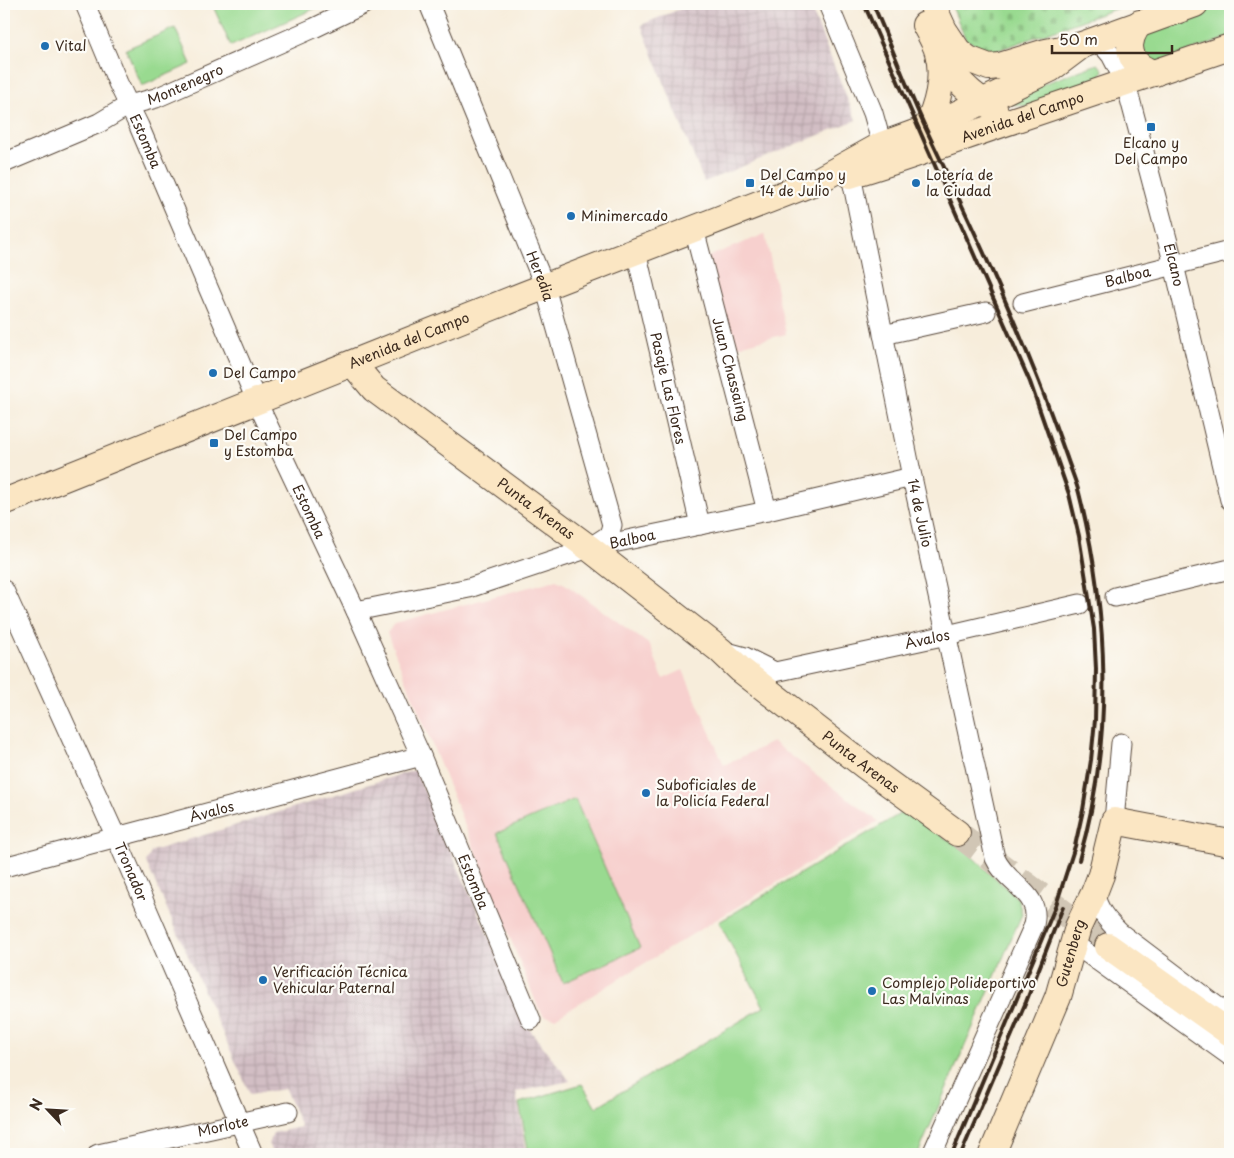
<svg xmlns="http://www.w3.org/2000/svg" width="1234" height="1158" font-family="'Playpen Sans',sans-serif">
<defs>
<pattern id="industrial-grid" width="8" height="8" patternUnits="userSpaceOnUse" patternTransform="scale(1.25)"><rect width="8" height="8" fill="#d2bec4"/><path d="M0 4h8M4 0v8" fill="none" stroke="#b5a3a8"/></pattern>
<pattern id="cemetery-stones" width="16" height="16" patternUnits="userSpaceOnUse" patternTransform="scale(1.25)"><rect width="16" height="16" fill="#99da90"/><path d="M2 7V4a2 2 0 0 1 4 0v3zM10 15v-3a2 2 0 0 1 4 0v3z" fill="#85bb7c"/></pattern>
</defs>
<rect width="100%" height="100%" fill="#fdfcf7"/>
<filter id="ink" filterUnits="userSpaceOnUse"><feTurbulence type="fractalNoise" baseFrequency=".02" numOctaves="2"/><feDisplacementMap in="SourceGraphic" scale="10" xChannelSelector="R" yChannelSelector="G"/><feConvolveMatrix kernelMatrix="1 2 1 2 8 2 1 2 1" color-interpolation-filters="sRGB"/></filter>
<filter id="wash" filterUnits="userSpaceOnUse"><feTurbulence type="fractalNoise" baseFrequency=".0096" numOctaves="4" result="noise"/><feDisplacementMap in="SourceGraphic" scale="20" xChannelSelector="R" yChannelSelector="G"/><feGaussianBlur stdDeviation="1.12" result="paint"/><feColorMatrix in="noise" values="0 0 0 0 0 0 0 0 0 0 0 0 0 0 0 0 0 1.4 0 .05"/><feComposite in="paint" operator="in"/></filter>
<g filter="url(#wash)">
<rect width="100%" height="100%" fill="#f7eddb"/>
<g fill="#f7d0ce">
<path d="M765,234L786,334L727,349L705,258Z"/>
<path d="M556,580L565,584L650,645L663,679L683,670L724,765L773,742L878,821L555,1018L544,1016L538,1007L387,633L395,623Z"/>
</g>
<g fill="url(#industrial-grid)">
<path d="M692,4H809L856,120L704,182L641,25Z"/>
<path d="M415,770L530,1030L570,1081L516,1092L527,1154H272L269,1145L273,1133L301,1127L285,1089L250,1094L146,862L152,851Z"/>
</g>
<g fill="#99da90" stroke="#6a8257">
<path d="M212,4H325L231,46Z"/>
<path d="M1221,4H1230V37L1156,63L1142,52L1146,30Z"/>
<path d="M175,28L191,64L142,86L126,49Z"/>
<path d="M1098,64L1103,70L1100,77L1033,107L1017,105L1009,102L1010,96Z"/>
<path d="M575,799L640,948L563,983L497,833Z"/>
<path d="M903,812L966,851L1018,899L1022,914L918,1154H529L519,1103L582,1084L596,1107L764,1007L719,922Z"/>
</g>
<path fill="url(#cemetery-stones)" stroke="#6a8257" d="M951,4H1129L993,52L966,40Z"/>
</g>
<g filter="url(#ink)">
<g fill="none" stroke-linecap="round" stroke-linejoin="round">
<path stroke="#d1c6b5" stroke-width="26" stroke-dasharray="26 13" stroke-linecap="butt" d="M957,833L1108,946"/>
<g stroke="#57473a" stroke-width="21">
<g id="street">
<path id="s1" d="M85,4L118,83L139,126L257,402L356,611L421,756L531,1020"/>
<path id="s2" d="M429,4L545,287L612,525L609,535L589,548"/>
<path d="M828,4L873,113L882,145"/>
<path id="s3" d="M1097,39L1111,55L1126,84L1174,265L1230,500"/>
<path id="s4" d="M4,163L99,123L129,105L156,98L314,28L364,4"/>
<path id="s5" d="M851,175L912,477L995,858C1007,886 1042,892 1034,925L932,1154"/>
<path id="s6" d="M694,229L767,511"/>
<path id="s7" d="M636,251L700,525"/>
<path id="s8" d="M1023,303L1230,251"/>
<path d="M883,335L986,312"/>
<path id="s9" d="M4,590L116,837L253,1154"/>
<path d="M1115,597L1230,569"/>
<path id="s10" d="M356,611L469,588L589,548L767,511L912,477"/>
<path id="s11" d="M723,651L745,657L775,672L947,635L1080,604"/>
<path d="M1114,821L1121,743"/>
<path id="s12" d="M4,867L421,756"/>
<path d="M1094,893C1099,911 1106,919 1119,932L1230,1016"/>
<path d="M1073,943L1230,1056"/>
<path id="s13" d="M98,1154L288,1112"/>
</g>
</g>
<g stroke="#57473a" stroke-width="28">
<g id="secondary">
<path d="M932,4L944,30L958,51L968,59L989,67L1000,66L1046,52L1082,45L1195,4"/>
<path d="M1140,23C1123,43 1128,67 1155,73"/>
<path d="M925,25C930,34 936,44 938,53C945,78 937,107 926,129"/>
<path d="M939,54C954,77 969,95 994,108"/>
<path id="s14" d="M850,175C908,158 963,137 1020,118C1090,94 1160,71 1230,47"/>
<path id="s15" d="M353,364L374,389L589,548L720,650L741,670L865,766L957,833"/>
<path id="s16" d="M4,502L523,295L815,182L882,145L926,129L1050,69L1082,45"/>
<path d="M1108,946L1230,1033"/>
<path id="s17" d="M992,1154L1058,997L1078,927L1094,893L1101,875L1114,821L1230,843"/>
</g>
</g>
<use href="#street" stroke="#fff" stroke-width="19"/>
<use href="#secondary" stroke="#fbe6c3" stroke-width="26"/>
<g stroke="#3b2a1e" stroke-width="4">
<path d="M864,4L1030,382L1069,494L1079,536L1094,629L1096,669L1095,720L1091,760L1083,810L1075,846L1056,905L952,1154"/>
<path d="M873,4C891,45 907,88 926,129C963,207 1000,285 1032,365C1045,396 1056,427 1067,458C1071,470 1076,481 1079,493C1109,613 1114,740 1079,860"/>
<path d="M961,1154L1026,1002L1063,907"/>
</g>
</g>
</g>
<g fill="#1f6fb2" stroke="#fdfcf7" stroke-width="2">
<circle cx="45" cy="46" r="5"/>
<rect x="1146" y="122" width="10" height="10" rx="2.5"/>
<rect x="745" y="178" width="10" height="10" rx="2.5"/>
<circle cx="916" cy="183" r="5"/>
<circle cx="571" cy="216" r="5"/>
<circle cx="213" cy="373" r="5"/>
<rect x="209" y="438" width="10" height="10" rx="2.5"/>
<circle cx="646" cy="793" r="5"/>
<circle cx="263" cy="980" r="5"/>
<circle cx="872" cy="991" r="5"/>
</g>
<g text-anchor="middle" stroke-width="4.5" stroke-linejoin="round" paint-order="stroke">
<g font-size="14" fill="#3b2a1e" stroke="#fdfcf7" text-anchor="start">
<text x="55" y="51">Vital</text>
<text x="1151" y="148" text-anchor="middle">Elcano y<tspan x="1151" dy="16">Del Campo</tspan></text>
<text x="760" y="180">Del Campo y<tspan x="760" dy="16">14 de Julio</tspan></text>
<text x="926" y="180">Lotería de<tspan x="926" dy="16">la Ciudad</tspan></text>
<text x="581" y="221">Minimercado</text>
<text x="223" y="378">Del Campo</text>
<text x="224" y="440">Del Campo<tspan x="224" dy="16">y Estomba</tspan></text>
<text x="656" y="790">Suboficiales de<tspan x="656" dy="16">la Policía Federal</tspan></text>
<text x="273" y="977">Verificación Técnica<tspan x="273" dy="16">Vehicular Paternal</tspan></text>
<text x="882" y="988">Complejo Polideportivo<tspan x="882" dy="16">Las Malvinas</tspan></text>
</g>
<g font-size="14" fill="#3b2a1e" stroke="#fdfcf7">
<text dy="5" stroke="none"><textPath href="#s4" startOffset="198">Montenegro</textPath></text>
<text dy="5" stroke="none"><textPath href="#s14" startOffset="182">Avenida del Campo</textPath></text>
<text dy="5" stroke="none"><textPath href="#s1" startOffset="150">Estomba</textPath></text>
<text dy="5" stroke="none"><textPath href="#s3" startOffset="241">Elcano</textPath></text>
<text dy="5" stroke="none"><textPath href="#s2" startOffset="294">Heredia</textPath></text>
<text dy="5" stroke="none"><textPath href="#s8" startOffset="108">Balboa</textPath></text>
<text dy="5" stroke="none"><textPath href="#s16" startOffset="436">Avenida del Campo</textPath></text>
<text dy="5" stroke="none"><textPath href="#s6" startOffset="145">Juan Chassaing</textPath></text>
<text dy="5" stroke="none"><textPath href="#s7" startOffset="141">Pasaje Las Flores</textPath></text>
<text dy="5" stroke="none"><textPath href="#s15" startOffset="234">Punta Arenas</textPath></text>
<text dy="5" stroke="none"><textPath href="#s1" startOffset="555">Estomba</textPath></text>
<text dy="5" stroke="none"><textPath href="#s5" startOffset="345">14 de Julio</textPath></text>
<text dy="5" stroke="none"><textPath href="#s10" startOffset="286">Balboa</textPath></text>
<text dy="5" stroke="none"><textPath href="#s11" startOffset="212">Ávalos</textPath></text>
<text dy="5" stroke="none"><textPath href="#s15" startOffset="646">Punta Arenas</textPath></text>
<text dy="5" stroke="none"><textPath href="#s12" startOffset="215">Ávalos</textPath></text>
<text dy="5" stroke="none"><textPath href="#s9" startOffset="309">Tronador</textPath></text>
<text dy="5" stroke="none"><textPath href="#s1" startOffset="960">Estomba</textPath></text>
<text dy="5" stroke="none"><textPath href="#s17" startOffset="216">Gutenberg</textPath></text>
<text dy="5" stroke="none"><textPath href="#s13" startOffset="128">Morlote</textPath></text>
</g>
</g>
<rect width="1234" height="1158" fill="none" stroke="#fdfcf7" stroke-width="20"/>
<g transform="translate(48 1110) rotate(295)" stroke="#fdfcf7" stroke-width="4" paint-order="stroke">
<path d="M0-4L9 19L0 12L-9 19Z" fill="#3b2a1e"/>
<text y="-8" font-size="14" font-weight="bold" text-anchor="middle" fill="#3b2a1e">N</text>
</g>
<path d="M1052 45v8h120v-8" fill="none" stroke="#3b2a1e" stroke-width="2.5"/>
<text x="1059" y="45" font-size="15" fill="#3b2a1e" stroke="#fdfcf7" stroke-width="4" paint-order="stroke">50 m</text>
</svg>
